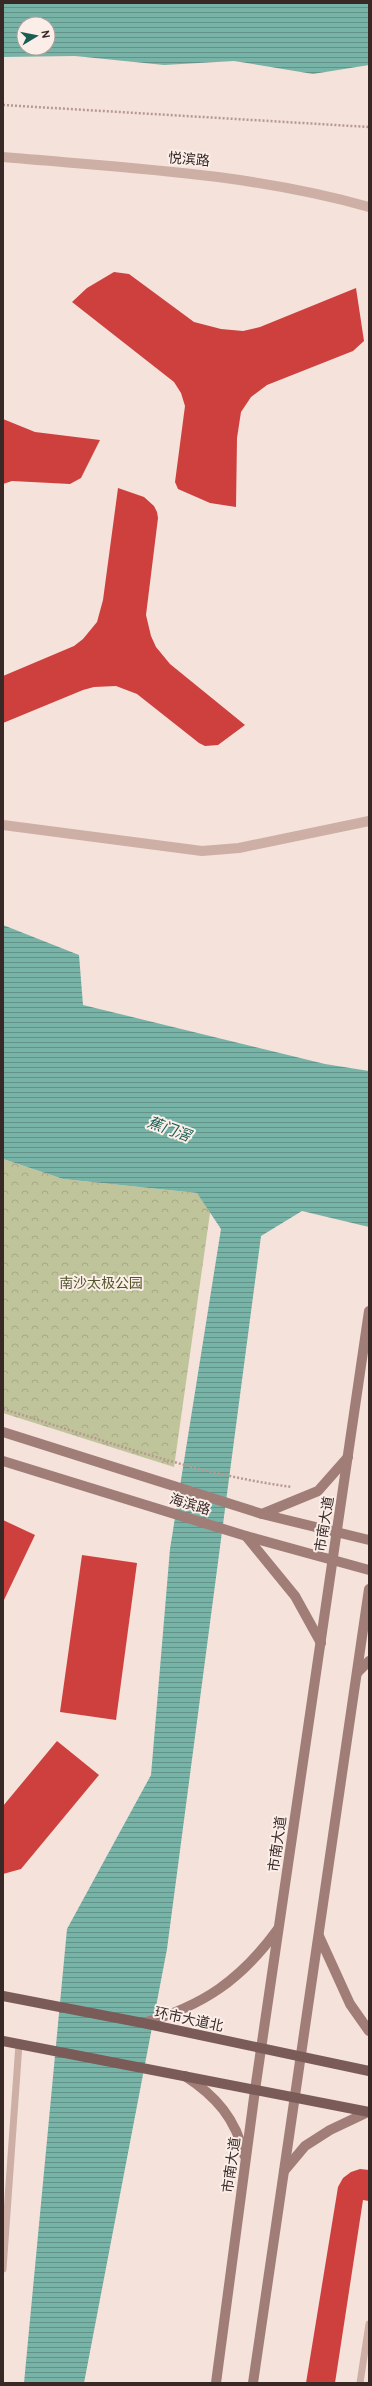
<svg xmlns="http://www.w3.org/2000/svg" width="372" height="2386" font-family="Overpass,'Noto Sans SC',sans-serif">
<defs>
<pattern id="forest-crowns" width="20" height="18" patternUnits="userSpaceOnUse"><rect width="20" height="18" fill="#bfc49a"/><path d="M2 6a3 3 0 1 1 6 0M12 15a3 3 0 1 1 6 0" fill="none" stroke="#a5a885"/></pattern>
<pattern id="water-rules" width="6" height="5" patternUnits="userSpaceOnUse"><rect width="6" height="5" fill="#78b3a8"/><path d="M0 2.5h6" fill="none" stroke="#639289"/></pattern>
</defs>
<rect width="100%" height="100%" fill="#f4e2db"/>
<path fill="url(#forest-crowns)" d="M3,1159L63,1179L197,1193L211,1206L174,1467L3,1413Z"/>
<g fill="url(#water-rules)" fill-rule="evenodd">
<path d="M3,3H369V65L313,74L234,61L164,65L75,56L3,57ZM24,24H48V48H24Z"/>
<path d="M3,925L79,955L83,1005L325,1064L369,1071V1227L302,1211L261,1236L167,1949L84,2383H24L67,1929L151,1775L170,1549L221,1229L197,1193L63,1179L3,1159Z"/>
</g>
<g fill="#ce403e">
<path d="M114,272L129,274L194,322L221,329L243,331L260,327L356,288L364,341L353,351L267,385L251,397L241,412L237,438L236,507L210,503L178,489L175,482L185,406L181,393L174,382L72,302L87,288Z"/>
<path d="M3,419L35,432L100,440L81,478L70,484L12,481L3,484Z"/>
<path d="M118,488L144,497L154,506L157,512L158,518L146,615L151,636L156,647L170,664L245,725L218,745L205,746L199,743L137,694L116,686L94,687L83,690L3,723V676L74,646L83,639L97,622L103,600Z"/>
<path d="M3,1520L35,1535L3,1602Z"/>
<path d="M82,1555L137,1563L116,1720L60,1712Z"/>
<path d="M57,1741L99,1775L21,1869L3,1874V1806Z"/>
<path d="M360,2169L369,2170V2201L363,2200L335,2383H306L338,2187L343,2178L351,2172Z"/>
</g>
<g fill="none" stroke-linecap="round" stroke-linejoin="round">
<g stroke="#b99890" stroke-width="2.5" stroke-dasharray="2 2" stroke-linecap="butt">
<path d="M3,105L369,127"/>
<path d="M3,1409C98,1438 193,1474 292,1487"/>
</g>
<g stroke="#cdafa6" stroke-width="7">
<path d="M3,2269L19,2044"/>
<path d="M360,2383L369,2324"/>
</g>
<g stroke="#cdafa6" stroke-width="10">
<path d="M3,157C127,168 249,173 369,207"/>
<path d="M3,825L202,851L239,848L369,821"/>
</g>
<g stroke="#a17d77" stroke-width="10">
<path d="M3,1432L262,1514L369,1540"/>
<path d="M3,1461L246,1536L369,1570"/>
<path d="M262,1514L318,1491L348,1457"/>
<path d="M246,1536L295,1596L321,1643"/>
<path d="M357,1673L369,1661"/>
<path d="M319,1936L350,2004L369,2031"/>
<path d="M143,2023C203,2006 241,1980 278,1929"/>
<path d="M185,2076C216,2096 236,2119 244,2155"/>
<path d="M284,2171L305,2146L330,2130L368,2112"/>
<path d="M216,2383L255,2090L369,1311"/>
<path d="M253,2383L369,1589"/>
</g>
<g stroke="#7b5b57" stroke-width="10">
<path d="M3,1996L143,2023L369,2071"/>
<path d="M3,2041L369,2112"/>
</g>
</g>
<g text-anchor="middle" stroke-width="4" stroke-linejoin="round" paint-order="stroke">
<g font-size="14" fill="#382927" stroke="#fbeee8">
<text transform="translate(189 159) rotate(5)" y="5">悦滨路</text>
<text transform="translate(190 1504) rotate(17)" y="5">海滨路</text>
<text transform="translate(324 1524) rotate(-81)" y="5">市南大道</text>
<text transform="translate(277 1844) rotate(-82)" y="5">市南大道</text>
<text transform="translate(189 2019) rotate(12)" y="5">环市大道北</text>
<text transform="translate(231 2165) rotate(-82)" y="5">市南大道</text>
</g>
<g font-size="14" fill="#525829" stroke="#fbeee8">
<text x="101" y="1288">南沙太极公园</text>
</g>
<g font-size="15" font-style="italic" fill="#1a5d52" stroke="#fbeee8">
<text transform="translate(169 1129) rotate(20)" y="5">蕉门滘</text>
</g>
</g>
<rect width="372" height="2386" fill="none" stroke="#382927" stroke-width="8"/>
<g transform="translate(36 36) rotate(80)"><circle r="19" fill="#fbeee8" stroke="#ad9f9b"/>
<path d="M0-3L7 15L0 10L-7 15Z" fill="#1a5d52"/>
<text y="-6" font-size="11" font-weight="bold" text-anchor="middle" fill="#382927">N</text>
</g>
</svg>
